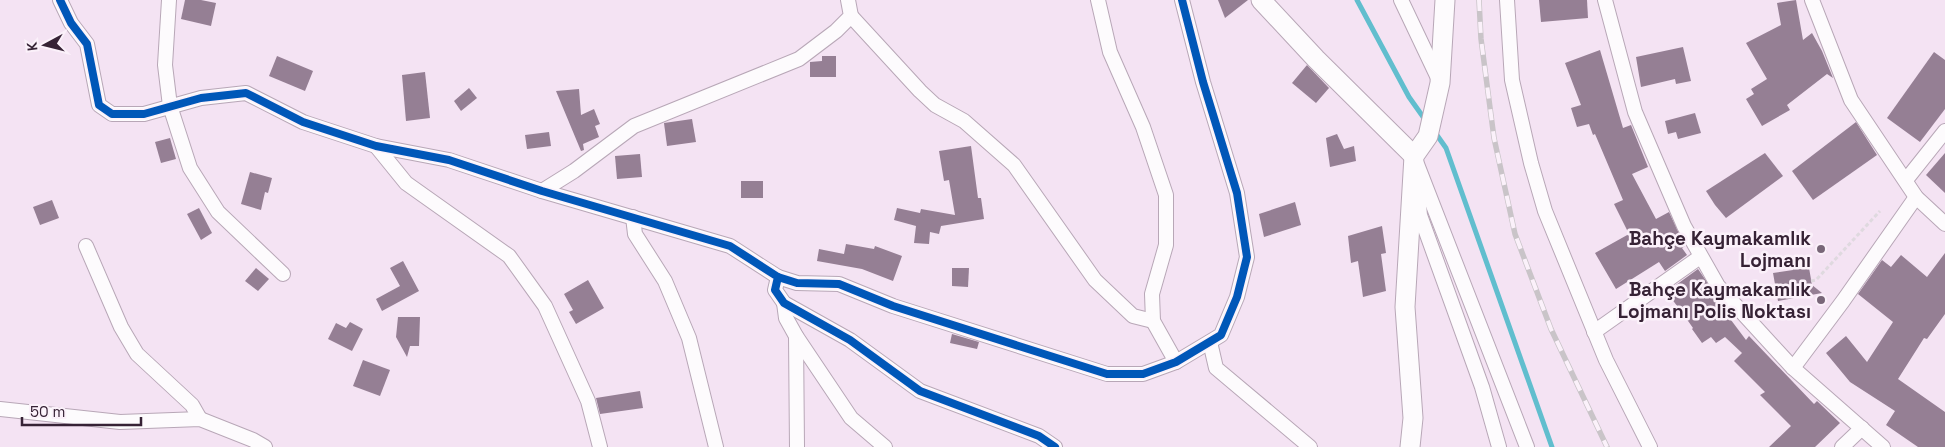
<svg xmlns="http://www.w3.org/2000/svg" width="1945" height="447" font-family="'Space Grotesk',sans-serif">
<rect width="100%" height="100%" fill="#f4e3f3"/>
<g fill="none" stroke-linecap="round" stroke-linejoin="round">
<g stroke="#61bece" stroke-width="5">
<path d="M1357,0L1409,97L1426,121"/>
<path d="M1434,131L1446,148L1552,447"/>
</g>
</g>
<g fill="#957f94">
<path d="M185,0H201L216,3L211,26L181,19Z"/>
<path d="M1218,0H1248L1225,18Z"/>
<path d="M1539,0H1587L1588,18L1541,22Z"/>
<path d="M1796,0L1803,40L1812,33L1822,51L1833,78L1827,74L1787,105L1790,110L1762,126L1746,99L1754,94L1751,89L1767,79L1746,43L1781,25L1777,3Z"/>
<path d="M1683,47L1691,81L1676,84L1675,79L1641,87L1636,57Z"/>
<path d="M1600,50L1623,128L1631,125L1648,167L1632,174L1656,219L1669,212L1685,246L1682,248L1687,255L1665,271L1659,262L1616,289L1595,253L1629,234L1614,204L1623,200L1595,134L1593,135L1589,124L1577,127L1571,108L1581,105L1565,63Z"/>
<path d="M1934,52L1945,60V109L1920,142L1887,118Z"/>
<path d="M277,56L313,71L305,91L269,76Z"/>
<path d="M822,56H836V77H810V62L822,61Z"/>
<path d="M1307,65L1329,88L1316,103L1292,83Z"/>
<path d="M425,72L430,118L406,121L402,75Z"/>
<path d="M469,88L477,98L461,111L454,101Z"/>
<path d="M579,89L581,115L594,109L600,124L595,126L599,137L583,144L584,150L581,151L556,91Z"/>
<path d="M1695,113L1701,133L1678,139L1676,132L1668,134L1665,121Z"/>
<path d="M692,119L696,142L667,146L664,123Z"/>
<path d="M1856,122L1877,155L1813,200L1792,171Z"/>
<path d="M549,132L551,146L527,149L525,135Z"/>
<path d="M1337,134L1344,149L1354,146L1356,161L1330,167L1326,138Z"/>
<path d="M170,138L176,159L161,163L155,142Z"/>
<path d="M971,146L978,198H981L984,219L941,226L939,234L930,232L929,244L914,243L916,226L894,220L897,208L920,213L921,209L955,215L949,180L944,181L939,151Z"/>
<path d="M1765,153L1783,176L1726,218L1715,205L1706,191Z"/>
<path d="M1945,153V193L1926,175Z"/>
<path d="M640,154L642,177L617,179L615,156Z"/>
<path d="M250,172L272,178L268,193L265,192L261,210L241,204Z"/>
<rect x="741" y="181" width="22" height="17"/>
<path d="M52,200L59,218L40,225L33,207Z"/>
<path d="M1295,202L1301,225L1264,237L1259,214Z"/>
<path d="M199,208L212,233L201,240L187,214Z"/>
<path d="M1382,226L1386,253L1381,254L1386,291L1363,297L1358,261L1351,263L1348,236Z"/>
<path d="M846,244L874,249L875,246L902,256L893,281L862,269L817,261L819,249L844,254Z"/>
<path d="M1945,253V314L1927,339L1924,338L1898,379L1945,412V447H1918L1886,425L1895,411L1850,382L1826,353L1846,336L1867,362L1893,322L1858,294L1882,260L1891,267L1901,255L1927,277Z"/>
<path d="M403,261L419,291L382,311L376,299L400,286L390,268Z"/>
<path d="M1808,262L1812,285L1822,293L1778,301L1773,273L1793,270L1792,265Z"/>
<path d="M256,268L269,279L258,291L245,281Z"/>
<path d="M952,268H969L968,287L952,286Z"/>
<path d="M1698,269L1718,298L1716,300L1746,340L1749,336L1814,404L1817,401L1840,423L1815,447H1769L1791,426L1760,395L1765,392L1734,361L1742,353L1725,337L1716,343L1711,337L1702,343L1692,329L1693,328L1681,311L1671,298L1680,290L1676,285Z"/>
<path d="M588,280L604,308L576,324L569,312L573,310L564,294Z"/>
<path d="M398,317H420L419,346H410L407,357L396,337Z"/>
<path d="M350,322L363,329L352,351L328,339L336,323L346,328Z"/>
<path d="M952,334L979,342L977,349L950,343Z"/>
<path d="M363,360L390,370L380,396L353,386Z"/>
<path d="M640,391L643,408L600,414L596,398Z"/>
</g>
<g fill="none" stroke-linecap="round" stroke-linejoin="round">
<g stroke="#b8a7b7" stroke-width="16">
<g id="street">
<path d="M60,0L71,23L87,44L99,105L112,114H144L201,98L246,93L303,122L376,146L449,160L542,191L730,246L778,277L775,290L784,303L850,340L920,391L1039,436L1055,447"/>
<path d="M169,0L165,65L170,106L190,168L218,212L283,274"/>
<path d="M1098,0L1110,52L1143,127L1166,195V245L1152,294L1153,321L1176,362"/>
<path d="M1401,0L1439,80"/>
<path d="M1507,0L1512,80L1531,163L1545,211L1606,360L1650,447"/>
<path d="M1605,0L1635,112L1684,226L1718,286L1793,368L1883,447"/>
<path d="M1812,0L1851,100L1916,197L1945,224"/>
<path d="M851,16L920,91L935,105L964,121L1014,165L1095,280L1133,316L1153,321"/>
<path d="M376,146L406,183L509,256L545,306L588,401L600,447"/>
<path d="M1415,159L1527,447"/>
<path d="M1906,180L1945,131"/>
<path d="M542,191L574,171L634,126L799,59L836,31L851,16L848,0"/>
<path d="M1418,196L1420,215L1482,387L1499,447"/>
<path d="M633,217L635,234L665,281L689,338L716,447"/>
<path d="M86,246L121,327L137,354L192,405L200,419"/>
<path d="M778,277L797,283L839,284L893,306L1107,374H1143L1176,362L1221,335L1237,297L1247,257L1237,193L1203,82L1182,0"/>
<path d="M784,303L786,318L796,336L851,418L885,447"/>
<path d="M1594,332L1700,257"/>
<path d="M796,336L797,447"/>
<path d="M1210,342L1216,368L1310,447"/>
<path d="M1793,368L1843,301L1916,197"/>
<path d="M0,409L120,422L200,419L253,440L265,447"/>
<path d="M1842,447L1862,428"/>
</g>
</g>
<g stroke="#b8a7b7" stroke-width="21">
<g id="secondary">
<path d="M1261,0L1316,59L1414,156"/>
<path d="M1410,447L1413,418L1405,307L1414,156L1428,136L1440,83L1445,0"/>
</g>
</g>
<path stroke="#dfd9df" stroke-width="3" stroke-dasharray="4 2.5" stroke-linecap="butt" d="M1811,281L1816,280L1880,211"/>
<use href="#street" stroke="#fdfbfd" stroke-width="14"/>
<use href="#secondary" stroke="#fdfbfd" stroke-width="19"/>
<g stroke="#c9c4c8" stroke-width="5.5">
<path id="rail" d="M1479,0L1481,39L1494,138L1515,234L1551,329L1607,447"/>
</g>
<use href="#rail" stroke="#fbf1fa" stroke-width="4" stroke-dasharray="11" stroke-linecap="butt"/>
<g stroke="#fbf1fa" stroke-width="11">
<g id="cycleway">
<path d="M60,0L71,23L87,44L99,105L112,114H144L201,98L246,93L303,122L376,146L449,160L542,191L730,246L778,277L775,290L784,303L850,340L920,391L1039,436L1055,447"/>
<path d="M778,277L797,283L839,284L893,306L1107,374H1143L1176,362L1221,335L1237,297L1247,257L1237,193L1203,82L1182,0"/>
</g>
</g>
<use href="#cycleway" stroke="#0057b8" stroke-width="8"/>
</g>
<g fill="#786678" stroke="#fbf1fa" stroke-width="2">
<circle cx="1821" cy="249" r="5"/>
<circle cx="1821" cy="300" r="5"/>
</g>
<g text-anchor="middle" stroke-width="5" stroke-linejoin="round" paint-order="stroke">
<g font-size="19" font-weight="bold" fill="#362235" stroke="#fbf1fa" text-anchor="end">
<text x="1811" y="245">Bahçe Kaymakamlık<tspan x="1811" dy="22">Lojmanı</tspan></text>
<text x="1811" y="296">Bahçe Kaymakamlık<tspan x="1811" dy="22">Lojmanı Polis Noktası</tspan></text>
</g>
</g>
<g transform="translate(45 45) rotate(263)" stroke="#fbf1fa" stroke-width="4" paint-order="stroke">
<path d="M0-4L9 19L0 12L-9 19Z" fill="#362235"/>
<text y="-8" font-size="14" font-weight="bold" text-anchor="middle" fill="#362235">K</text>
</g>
<path d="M22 417v8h119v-8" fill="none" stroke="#362235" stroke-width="2.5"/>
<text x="30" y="417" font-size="15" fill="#362235" stroke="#fbf1fa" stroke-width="4" paint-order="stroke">50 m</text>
</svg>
